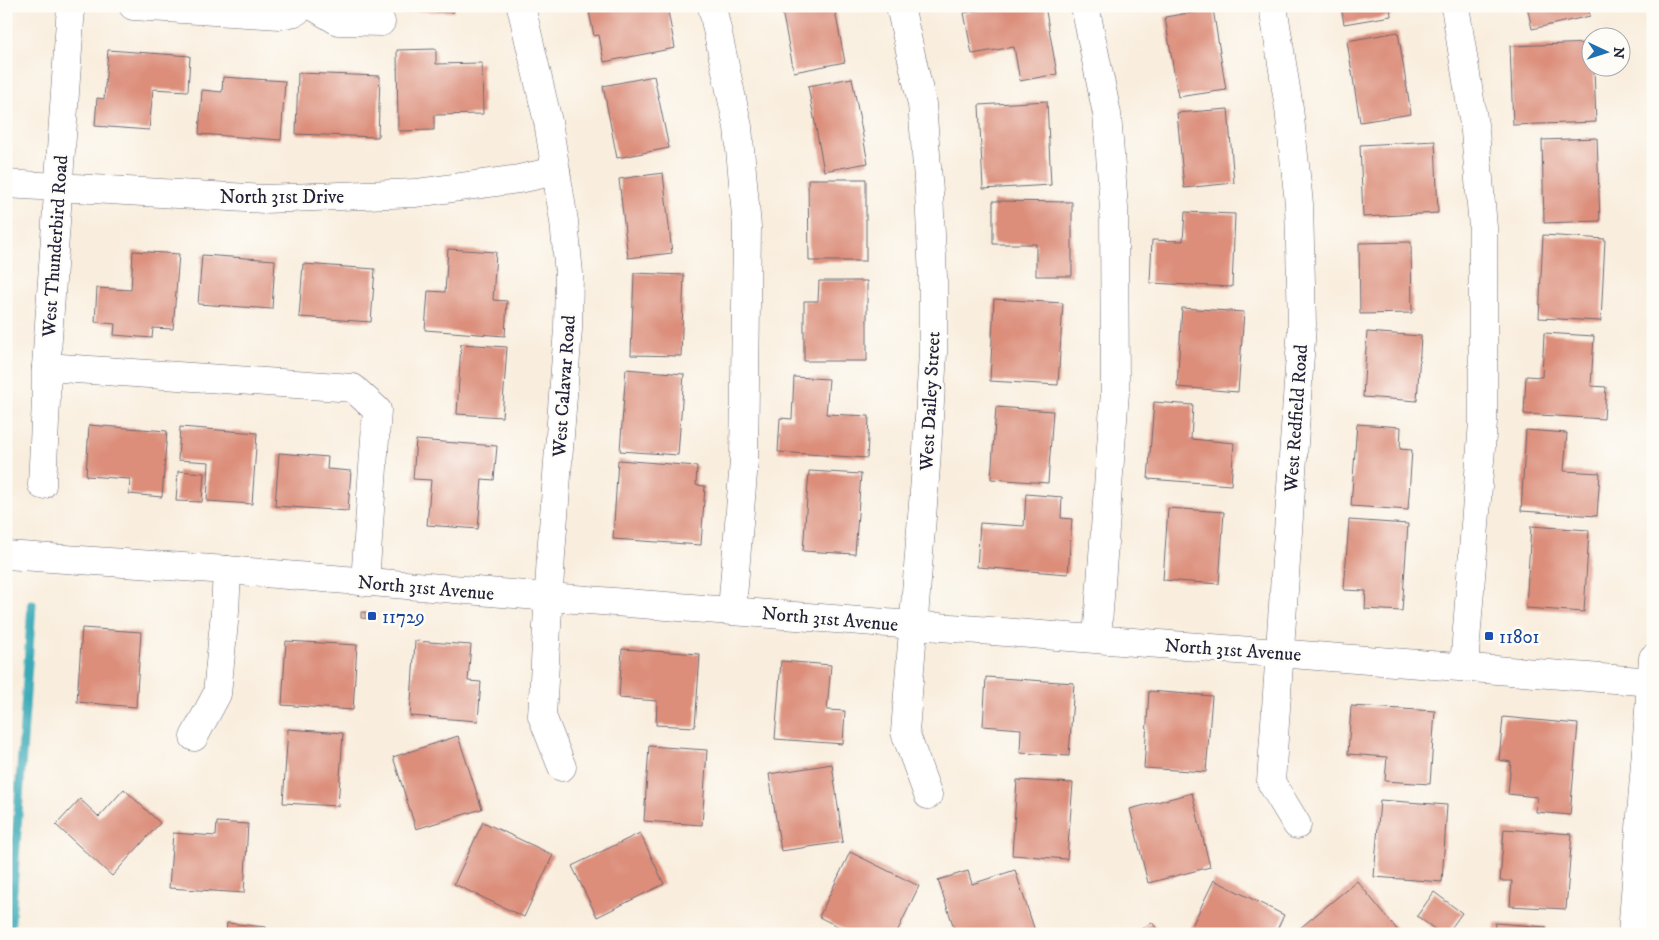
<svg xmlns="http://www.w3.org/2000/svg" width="1659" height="940" font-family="'IM FELL DW Pica',serif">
<rect width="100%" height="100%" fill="#fdfcf7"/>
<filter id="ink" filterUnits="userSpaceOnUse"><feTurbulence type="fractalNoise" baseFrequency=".02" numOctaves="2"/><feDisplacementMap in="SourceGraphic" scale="10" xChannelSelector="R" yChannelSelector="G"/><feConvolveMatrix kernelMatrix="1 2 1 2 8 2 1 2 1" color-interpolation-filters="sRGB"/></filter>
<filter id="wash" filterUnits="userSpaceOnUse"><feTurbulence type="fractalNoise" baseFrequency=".0096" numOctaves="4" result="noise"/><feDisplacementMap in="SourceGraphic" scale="20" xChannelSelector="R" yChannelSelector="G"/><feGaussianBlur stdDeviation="1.12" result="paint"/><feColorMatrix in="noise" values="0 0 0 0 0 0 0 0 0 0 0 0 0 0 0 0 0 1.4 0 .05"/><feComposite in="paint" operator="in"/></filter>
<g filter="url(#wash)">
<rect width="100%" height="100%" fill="#f9eede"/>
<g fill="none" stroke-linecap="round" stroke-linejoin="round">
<path stroke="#3aaab7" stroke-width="9" d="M10,934L32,604"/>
</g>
<g id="blocks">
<g fill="#dc8e7a">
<path d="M371,6H454V12L371,10Z"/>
<path d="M588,6H667L675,48L604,62L599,35L594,36Z"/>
<path d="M781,6H834L845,62L794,72Z"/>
<path d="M1002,6H1045L1057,74L1020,81L1014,47L972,54L964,13Z"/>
<path d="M1341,6H1390L1391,16L1344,24Z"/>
<path d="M1527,6H1588L1590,16L1532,29Z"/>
<path d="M1213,9L1226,90L1178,97L1165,17Z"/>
<path d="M1398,32L1411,114L1360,122L1347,41Z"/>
<path d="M1592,43V68H1594L1596,122L1513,125L1510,46Z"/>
<path d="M436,49V64L482,63L483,114L434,115V130L398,131L397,50Z"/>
<path d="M108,50L190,56L188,91L153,89L149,130L95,126L97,98L104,99Z"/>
<path d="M298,73L380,76L378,137L296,134Z"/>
<path d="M654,76L669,148L617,158L603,86Z"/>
<path d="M223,77L285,81L281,140L199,134L202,90L222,92Z"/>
<path d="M852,78L868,163L824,171L808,86Z"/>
<path d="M1047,101L1051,185L983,189L979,105Z"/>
<path d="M1228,109L1234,183L1184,188L1177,113Z"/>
<path d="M1597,138L1600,221L1544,223L1542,140Z"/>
<path d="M1435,141L1438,213L1363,217L1360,145Z"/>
<path d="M663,173L672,253L628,258L619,179Z"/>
<path d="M808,179H866V261H809Z"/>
<path d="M993,201L1072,202V276H1036V244H993Z"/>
<path d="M1185,212L1235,214L1232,287L1150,283L1152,240L1183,241Z"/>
<path d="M1543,235L1605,239L1601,321L1539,318Z"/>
<path d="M1411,242L1412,313L1360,314L1359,243Z"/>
<path d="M448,249L496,252L493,300L507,301L505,336L425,330L428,291L445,292Z"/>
<path d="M133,251L179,254L173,329L153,328L152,338L114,335L115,324L95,322L97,288L131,290Z"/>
<path d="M202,255L275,260L272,309L198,304Z"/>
<path d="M303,264L375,269L371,322L299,317Z"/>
<path d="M634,273L684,275L681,356L631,355Z"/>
<path d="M819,281H867V361H804V301H818Z"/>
<path d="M994,299L1063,303L1058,385L990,381Z"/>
<path d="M1182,308L1244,312L1238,392L1177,387Z"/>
<path d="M1367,332L1421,336L1417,401L1363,397Z"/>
<path d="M1544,333L1594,336L1591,386L1606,387L1604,419L1524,414L1526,376L1542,377Z"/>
<path d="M461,344L507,347L502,417L457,414Z"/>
<path d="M626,369L684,374L678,455L620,451Z"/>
<path d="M794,377L829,379L826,414L869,416L867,458L778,452L780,418L792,419Z"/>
<path d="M1154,402L1193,405L1191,439L1234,443L1231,485L1148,479Z"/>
<path d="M996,407L1053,411L1048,483L991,479Z"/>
<path d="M1357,424L1401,427L1400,449L1412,450L1408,510L1351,506Z"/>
<path d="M89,425L167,431L162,497L129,494L130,479L86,476Z"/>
<path d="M180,427L257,433L252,504L207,501L209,462L178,460Z"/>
<path d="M1526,430L1567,433L1564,471L1600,473L1597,516L1521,511Z"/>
<path d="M416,440L497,446L494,480L482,479L478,529L427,525L431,480L413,479Z"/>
<path d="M279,453L328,457L327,469L351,471L348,511L275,506Z"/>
<path d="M618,460L697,466L696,485L705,486L701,545L613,539Z"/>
<path d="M178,471L204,473L202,502L176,501Z"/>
<path d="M809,471L861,474L855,554L803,551Z"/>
<path d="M1026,494L1062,497L1061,518L1072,519L1068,574L977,567L980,523L1024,526Z"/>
<path d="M1168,508L1224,512L1219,584L1163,580Z"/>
<path d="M1349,520L1408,524L1402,611L1365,609L1366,591L1344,590Z"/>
<path d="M1531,526L1589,530L1584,612L1526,608Z"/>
<path d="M361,612L376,613L375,619L361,618Z"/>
<path d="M82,628L141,632L136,707L77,702Z"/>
<path d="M286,641L357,645L353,710L282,705Z"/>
<path d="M415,641L471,645L468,681L481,682L478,721L410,716Z"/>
<path d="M622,649L700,654L695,727L656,725L657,701L619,698Z"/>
<path d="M781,661L831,665L827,710L845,711L843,744L775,739Z"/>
<path d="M986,677L1074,683L1069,756L1020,753L1021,729L983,726Z"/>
<path d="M1149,691L1212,696L1206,772L1144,768Z"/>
<path d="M1351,706L1435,711L1430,784L1385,781L1387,757L1348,754Z"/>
<path d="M1503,717L1578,724L1570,815L1536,812L1537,797L1508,794L1511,762L1499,760Z"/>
<path d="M288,729L343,733L338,806L283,803Z"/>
<path d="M458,736L482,809L416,829L393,757Z"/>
<path d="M649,746L707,750L702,825L644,821Z"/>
<path d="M832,764L843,842L781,851L769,774Z"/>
<path d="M1017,780L1073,783L1067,859L1012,855Z"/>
<path d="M124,789L160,823L112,876L56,825L80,799L99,817Z"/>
<path d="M1192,793L1210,867L1148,883L1130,809Z"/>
<path d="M1380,800L1447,805L1442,882L1374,877Z"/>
<path d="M217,822L248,824L244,893L169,888L173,833L216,836Z"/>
<path d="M483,822L553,855L524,917L454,884Z"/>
<path d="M1504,829L1572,834L1566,909L1510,906L1512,881H1500Z"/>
<path d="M640,833L664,884L597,917L572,866Z"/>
<path d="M850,852L919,886L896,934H853L819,917Z"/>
<path d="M1015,870L1035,931L1028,934H996L995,932L989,934H956L938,880L968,871L972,884Z"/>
<path d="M1214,880L1284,915L1275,934H1188Z"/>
<path d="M1357,881L1399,932L1397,934H1303L1299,929Z"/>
<path d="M1434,892L1462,913L1447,934H1441L1417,916Z"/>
<path d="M1152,922L1160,934H1134Z"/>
<path d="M227,923L266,927V934H226Z"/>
<path d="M1495,923L1546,927L1545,934H1494Z"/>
</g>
</g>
</g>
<g filter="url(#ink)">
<use href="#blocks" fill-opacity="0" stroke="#6d6974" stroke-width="1"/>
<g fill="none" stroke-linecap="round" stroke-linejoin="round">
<g stroke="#6d6974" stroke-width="29">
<g id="minor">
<path d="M133,6L280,15L295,12L304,6"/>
<path d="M313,6L338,21L381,22"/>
<path d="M521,6L548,122L564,221L569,274L568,329L551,555L542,716L562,767"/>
<path d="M712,6L738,127L747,227L744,461L732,610"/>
<path d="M900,6L922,104L929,192L933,278V353L926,466L905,732L928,795"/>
<path d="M1085,6L1107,114L1114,208L1115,392L1097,638"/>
<path d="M1273,6L1289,108L1299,204L1302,325L1271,782L1297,825"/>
<path d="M1455,6L1475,131L1483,228V422L1464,667"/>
<path d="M6,184L264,199L416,193L519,179L556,171"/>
<path d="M46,367L353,388L377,410L365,582"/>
<path d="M42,485L46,401V367L71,6"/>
<path d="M6,555L227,570L549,597L1653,682"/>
<path d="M194,737L217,694L225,612L227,570"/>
<path d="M1632,934L1653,658"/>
</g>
</g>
<use href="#minor" stroke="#fff" stroke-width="28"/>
</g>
</g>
<g fill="#1a4fb4" stroke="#fdfcf7" stroke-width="2">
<rect x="367" y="611" width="10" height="10" rx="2.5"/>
<rect x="1484" y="631" width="10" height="10" rx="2.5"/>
</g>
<g text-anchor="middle" stroke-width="5" stroke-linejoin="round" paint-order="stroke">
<g font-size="19" fill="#22223b" stroke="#fdfcf7">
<text x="282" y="203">North 31st Drive</text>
<text transform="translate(54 246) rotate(-86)" y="7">West Thunderbird Road</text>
<text transform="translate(563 386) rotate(-86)" y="7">West Calavar Road</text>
<text transform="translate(929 401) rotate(-87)" y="7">West Dailey Street</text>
<text transform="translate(1295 418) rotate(-86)" y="7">West Redfield Road</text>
<text transform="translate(426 587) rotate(5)" y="7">North 31st Avenue</text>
<text transform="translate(830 618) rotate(5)" y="7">North 31st Avenue</text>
<text transform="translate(1233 649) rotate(4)" y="7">North 31st Avenue</text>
</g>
<g font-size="19" fill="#164399" stroke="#fdfcf7" text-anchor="start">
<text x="382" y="623">11729</text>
<text x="1499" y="643">11801</text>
</g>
</g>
<rect width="1659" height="940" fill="none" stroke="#fdfcf7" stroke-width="25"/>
<g transform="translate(1606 52) rotate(94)"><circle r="24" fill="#fdfcf7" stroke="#a5a5ac"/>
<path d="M0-4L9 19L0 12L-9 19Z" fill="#1f6fb2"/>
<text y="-8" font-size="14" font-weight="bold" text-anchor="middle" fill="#22223b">N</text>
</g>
</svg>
